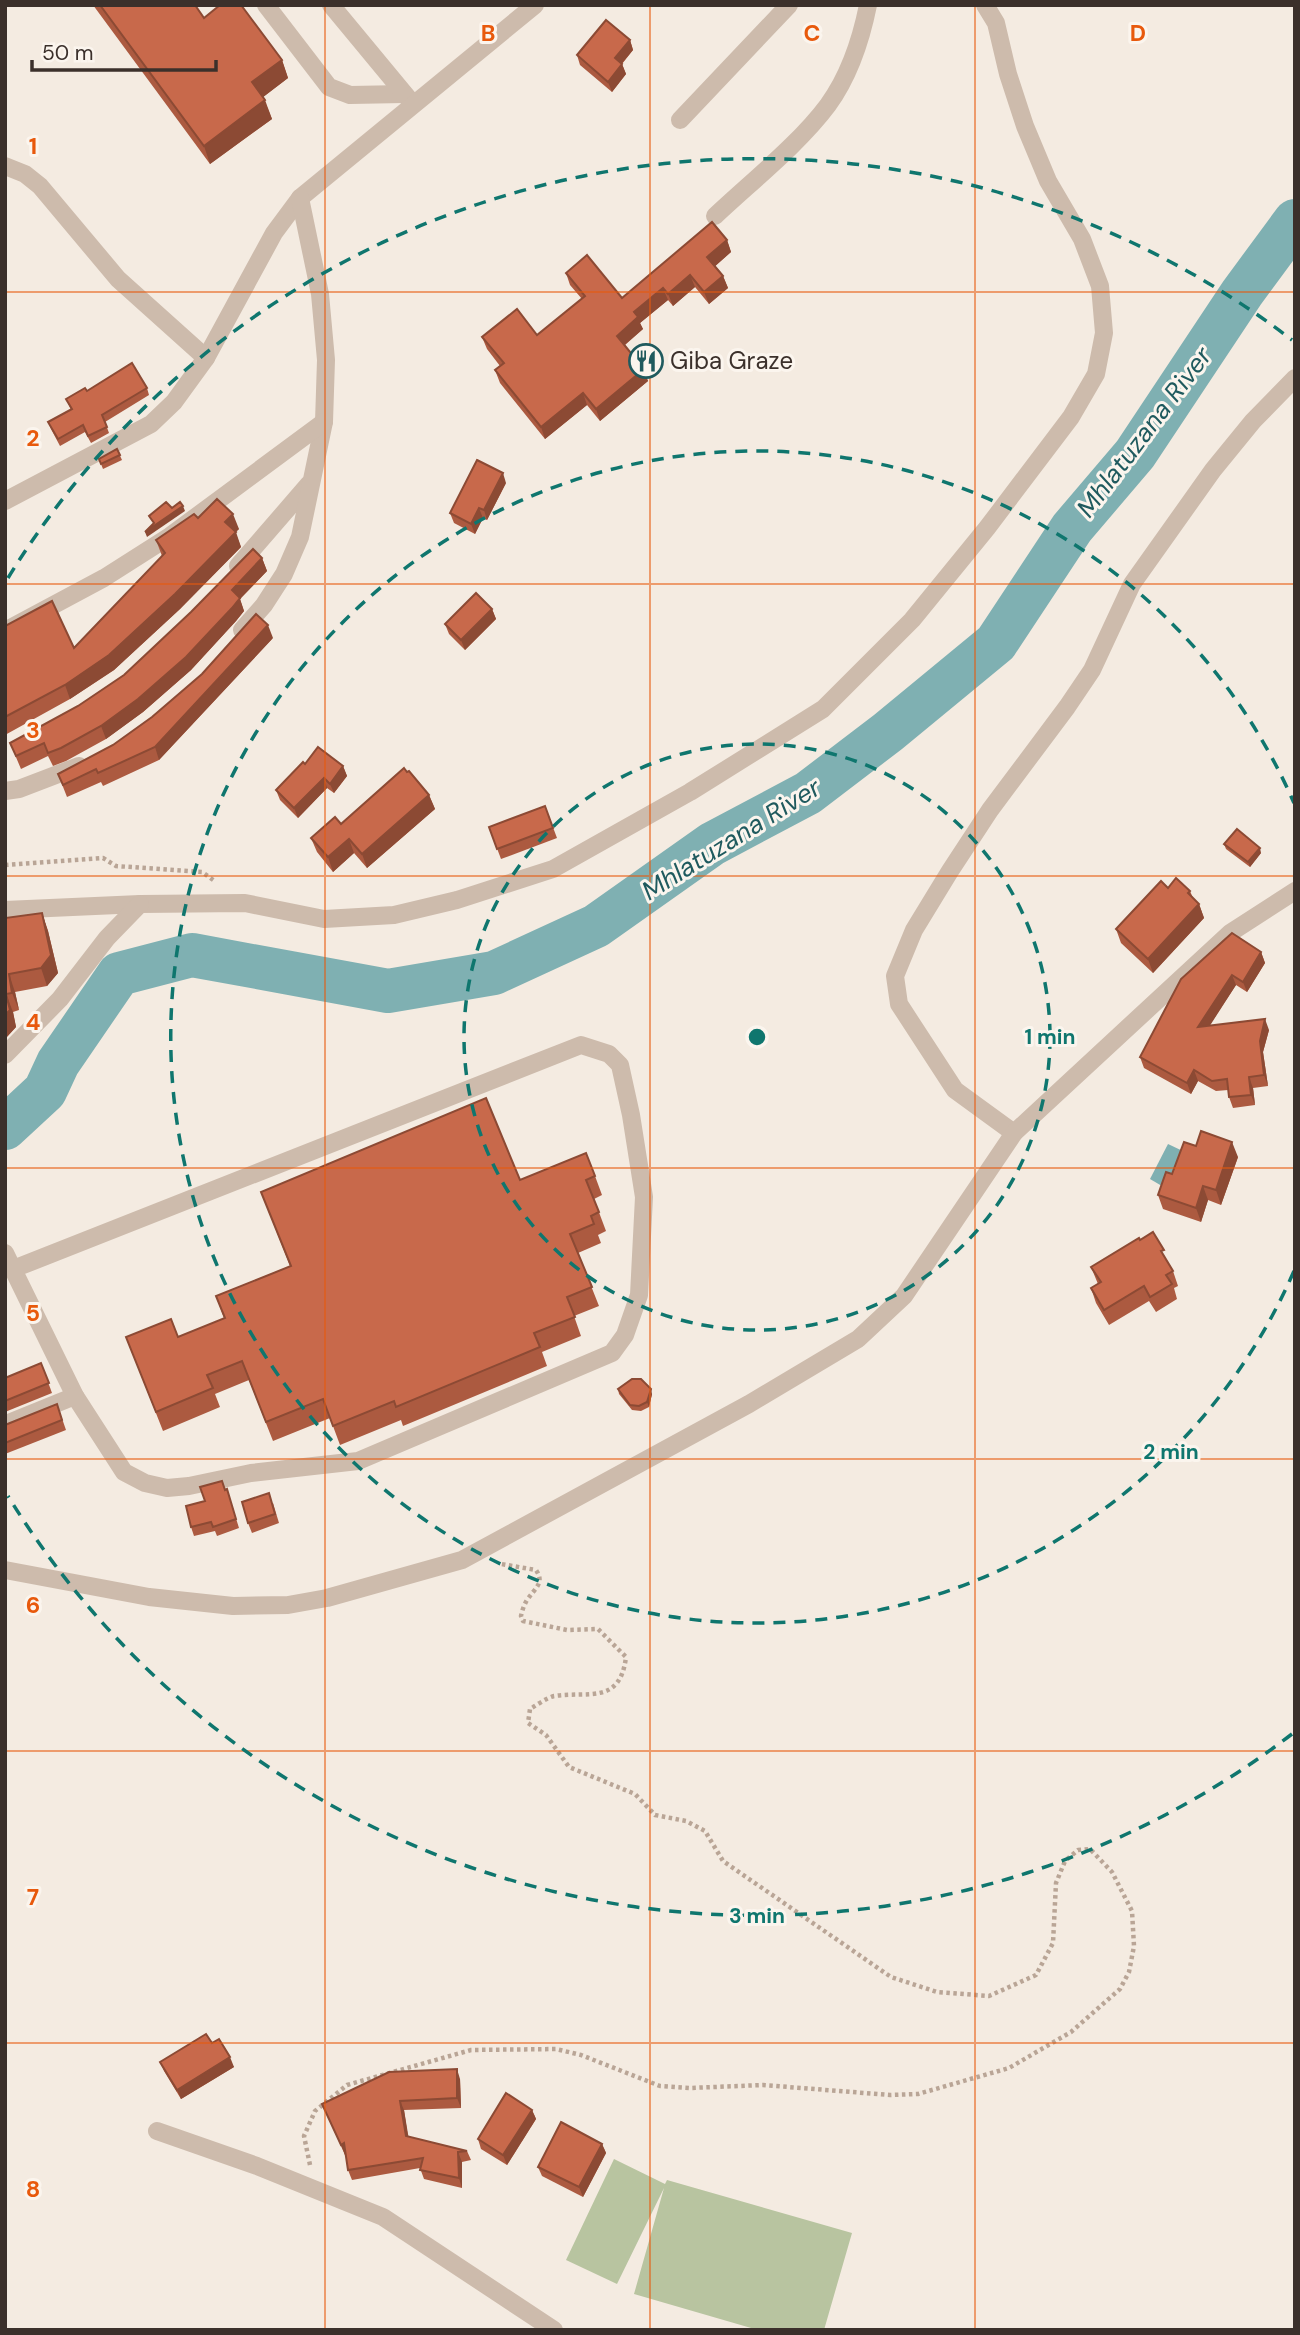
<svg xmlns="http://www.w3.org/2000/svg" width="1300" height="2335" font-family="'DM Sans',sans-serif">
<rect width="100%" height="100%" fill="#f4ebe1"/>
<path fill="#b8c4a0" d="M614,2159L665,2184L667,2180L852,2233L824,2330H758L634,2294L664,2188L617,2284L566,2260Z"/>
<path fill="#7fb0b2" d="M1168,1144L1187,1153L1167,1189L1150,1179Z"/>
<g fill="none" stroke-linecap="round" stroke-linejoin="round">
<path stroke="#7fb0b2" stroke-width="44" d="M5,1128L45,1091L58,1063L119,974L192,955L388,991L494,973L596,926L712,844L808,793L888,732L996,643L1072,528L1135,454L1242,293L1295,221"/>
<g stroke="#b9a596" stroke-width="4.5" stroke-dasharray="3.5 3.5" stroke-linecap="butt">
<path d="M5,865L103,858L116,866L202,872L216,882"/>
<path d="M310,2165L304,2136L315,2111L347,2085L471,2050L556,2049L581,2055L660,2086L690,2088L763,2085L890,2095L918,2094L1009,2068L1071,2032L1120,1989L1129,1972L1134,1946L1132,1911L1112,1872L1090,1849L1078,1850L1065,1861L1056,1883L1053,1943L1036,1975L989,1996L937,1992L891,1977L723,1861L705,1831L686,1821L655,1815L635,1794L569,1767L546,1735L528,1723L530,1709C537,1705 546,1698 554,1696C589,1691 620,1705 626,1657L598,1629L567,1630L523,1621L521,1616C522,1611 524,1605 527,1600C535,1588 545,1583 536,1570L501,1564"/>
</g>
<g stroke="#cdbbac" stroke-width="18">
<path d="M266,5L329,87L350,95L404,94"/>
<path d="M331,5L408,98"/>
<path d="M680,120L789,5"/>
<path d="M5,166L25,174L40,186L118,279L206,358"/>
<path d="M715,216C751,182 799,144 828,105C849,76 861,40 868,5"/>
<path d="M5,501L151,424L174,402L206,358L274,233L300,198L535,5"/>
<path d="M238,566L309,484"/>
<path d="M242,630L264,605L284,574L300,537L324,422L326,360L320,294L300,198"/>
<path d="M5,631L104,578L170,536L324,422"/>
<path d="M5,791L19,789L79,766"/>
<path d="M5,910L140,904L245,903L324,919L394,915L457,900L553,869L690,792L823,709L912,620L987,528L1071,417L1096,374L1104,333L1100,286L1082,239L1048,181L1025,126L1008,74L996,23L985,5"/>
<path d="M5,1055L60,999L107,938L140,904"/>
<path d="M1014,1133L955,1090L899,1004L895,976L914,930L950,871L990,810L1067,707L1092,670L1132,584L1213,470L1253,421L1295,378"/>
<path d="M5,1253L75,1396L124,1472L145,1483L167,1488L189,1486L251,1473L358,1461L612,1353L625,1335L639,1295L644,1197L631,1115L620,1065L609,1054L581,1045L13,1269"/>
<path d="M6,1424L75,1396"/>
<path d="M5,1570L149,1597L233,1606L288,1605L327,1598L462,1560L749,1404L858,1339L904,1296L1014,1133L1230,933L1295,891"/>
<path d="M157,2131L257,2166L383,2217L554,2330"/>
</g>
</g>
<g fill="#ac5a40">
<path d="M93,5H195L204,18L282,60L288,78L263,97L272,119L210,164Z"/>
<path d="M630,40L633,50L622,64L626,74L612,92L580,65L577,55Z"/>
<path d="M727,240L731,252L715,266L723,276L728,288L709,304L695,287L673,306L668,300L640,323L643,329L625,345L648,381L600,421L587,405L545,439L500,383L495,370L500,366L487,349L482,337L537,335L582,299L570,285L566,273L622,298Z"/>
<path d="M147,388L149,395L105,422L109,433L91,443L85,432L60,446L51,429L48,422L71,410L66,399L87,391Z"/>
<path d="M117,449L122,460L103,469L99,459Z"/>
<path d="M506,483L487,520L483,518L475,534L454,523L450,513Z"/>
<path d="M198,518L239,529L235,532L241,547L180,609L114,670L70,699L5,735V626L74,648L162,556L156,540Z"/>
<path d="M262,558L267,571L240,599L244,611L236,621L191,670L143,712L106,739L66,761L53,766L48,756L21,769L10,743L78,706L124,675Z"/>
<path d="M492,609L496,619L465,650L449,634L445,624Z"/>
<path d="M273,638L159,760L103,786L101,782L67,797L58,774L113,745Z"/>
<path d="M305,764L343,766L347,776L334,793L327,788L298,818L280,800L276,790Z"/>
<path d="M429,795L435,809L367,868L354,853L333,872L317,852L311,838L341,824Z"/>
<path d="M545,806L557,838L501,859L489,827Z"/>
<path d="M1224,844L1261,853L1250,867L1226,849Z"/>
<path d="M1168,888L1190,891L1193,898L1199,904L1204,918L1153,973L1121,943L1116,929Z"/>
<path d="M42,913L48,931L58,973L47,986L15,992L19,1010L13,1012L16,1027L5,1039V918Z"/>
<path d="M1232,933L1261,952L1265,963L1247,992L1236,985L1209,1026L1269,1030L1263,1052L1268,1086L1253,1088L1255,1105L1233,1108L1229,1097L1228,1090L1216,1091L1198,1081L1191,1094L1144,1068L1140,1057Z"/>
<path d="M1196,1146L1238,1157L1221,1205L1208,1200L1201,1222L1163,1209L1158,1195L1172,1174Z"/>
<path d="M595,1176L602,1195L594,1199L606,1231L598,1235L601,1243L578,1253L599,1306L574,1316L581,1336L542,1352L547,1366L403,1426L401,1420L340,1445L330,1418L273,1441L249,1380L215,1394L220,1407L163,1431L126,1337H178L224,1318L216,1296L290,1266L261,1192Z"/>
<path d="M1140,1240L1169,1264L1173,1271L1178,1286L1174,1288L1177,1299L1156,1312L1149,1301L1109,1325L1096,1303L1091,1288L1098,1284L1091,1267Z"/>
<path d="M41,1363L52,1393L5,1412V1378Z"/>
<path d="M618,1389L652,1394L649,1407L641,1411L632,1410L619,1394Z"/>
<path d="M57,1404L66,1430L5,1454V1425Z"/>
<path d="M225,1490L230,1499L239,1528L217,1536L215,1531L194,1536L191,1527L205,1501Z"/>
<path d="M273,1503L279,1523L252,1533L248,1523Z"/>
<path d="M212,2043L234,2067L181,2099L164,2071L160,2062Z"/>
<path d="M460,2079L461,2108L404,2110L408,2137L467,2151L471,2160L462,2162V2188L424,2179L420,2168L352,2180L348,2170L346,2154L345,2155L322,2104Z"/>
<path d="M532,2110L536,2119L507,2165L481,2149L478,2139Z"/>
<path d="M602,2144L606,2153L583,2197L542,2176L538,2167Z"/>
</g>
<g fill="#8c4a34">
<path d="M630,40L633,50L618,68L615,58Z"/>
<path d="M282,60L288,78L258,101L252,82Z"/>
<path d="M622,64L626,74L612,92L608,82Z"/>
<path d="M265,100L272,119L210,164L204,146Z"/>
<path d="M727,240L731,252L712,269L707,257Z"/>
<path d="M690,275L695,287L673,306L668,294Z"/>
<path d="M723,276L728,288L709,304L704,292Z"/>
<path d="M663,288L668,300L640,323L643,329L621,348L617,336L634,312Z"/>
<path d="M644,369L648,381L600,421L596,409Z"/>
<path d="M583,393L587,405L545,439L541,427Z"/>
<path d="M503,473L506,483L487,520L484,510Z"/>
<path d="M183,506L185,511L147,537L145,532Z"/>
<path d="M479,508L483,518L475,534L471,524Z"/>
<path d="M233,514L239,529L231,537L225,522Z"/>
<path d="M236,532L241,547L180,609L114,670L70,699L65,685Z"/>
<path d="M262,558L267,571L240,599L244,611L236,621L191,670L143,712L106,739L101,726Z"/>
<path d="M492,609L496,619L465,650L461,640Z"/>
<path d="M268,625L273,638L159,760L155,747Z"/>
<path d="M343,766L347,776L334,793L330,784Z"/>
<path d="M324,778L327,788L298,818L294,808Z"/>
<path d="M429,795L435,809L367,868L362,854Z"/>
<path d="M349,839L354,853L333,872L328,857Z"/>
<path d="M1260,848L1261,853L1250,867L1248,862Z"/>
<path d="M1199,904L1204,918L1153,973L1148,959Z"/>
<path d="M42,913L48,931L58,973L47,986L41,968Z"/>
<path d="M1261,952L1265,963L1247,992L1243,982Z"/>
<path d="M9,974L15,992L19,1010L12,993Z"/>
<path d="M1232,975L1236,985L1202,1038L1198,1027Z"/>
<path d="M6,994L13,1012L16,1027L5,1039Z"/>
<path d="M1265,1019L1269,1030L1263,1052L1268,1086L1264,1075L1260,1041Z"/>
<path d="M1194,1070L1198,1081L1191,1094L1187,1083Z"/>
<path d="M1249,1077L1253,1088L1255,1105L1251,1095Z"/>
<path d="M1232,1142L1238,1157L1221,1205L1216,1190Z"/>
<path d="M1203,1186L1208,1200L1201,1222L1196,1208Z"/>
<path d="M651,1389L652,1394L649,1407L647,1402Z"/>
<path d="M230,2057L234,2067L181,2099L177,2090Z"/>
<path d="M457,2069L460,2079L461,2108L457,2098Z"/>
<path d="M400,2101L404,2110L410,2146L406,2136Z"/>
<path d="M532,2110L536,2119L507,2165L503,2155Z"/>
<path d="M344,2143L348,2153L345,2155L341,2145Z"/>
<path d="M602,2144L606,2153L583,2197L579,2187Z"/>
<path d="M458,2152L462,2162V2188L459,2178Z"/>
</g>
<g fill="#c8694b" stroke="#8c4a34" stroke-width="2">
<path d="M100,5H195L204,18L220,5H241L282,60L252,82L265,100L204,146Z"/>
<path d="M606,20L630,40L615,58L622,64L608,82L577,55Z"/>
<path d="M712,222L727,240L707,257L723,276L704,292L690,275L668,294L663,288L634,312L638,317L617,336L644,369L596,409L583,393L541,427L495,370L504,363L482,337L517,309L537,335L585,296L566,273L587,255L622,298Z"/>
<path d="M132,363L147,388L102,415L107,427L88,436L83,425L58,439L48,422L72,409L66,399L85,388L87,391Z"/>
<path d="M117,449L120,455L101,464L99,459Z"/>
<path d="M477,460L503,473L484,510L479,508L471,524L450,513Z"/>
<path d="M217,499L233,514L225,522L236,532L234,534L175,594L109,655L65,685L5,717V626L52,601L74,648L165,553L156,540L194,514L198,518Z"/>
<path d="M166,502L172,508L180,502L183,506L145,532L154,523L149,516Z"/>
<path d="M253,549L262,558L232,590L240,598L232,608L186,657L138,699L101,726L61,748L48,753L44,743L16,756L10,743L78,706L124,675L191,612Z"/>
<path d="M476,593L492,609L461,640L445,624Z"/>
<path d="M256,614L268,625L155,747L98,773L96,769L63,785L58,774L113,745L152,717L202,674Z"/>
<path d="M318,747L343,766L330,784L324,778L294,808L276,790L303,762L305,764Z"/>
<path d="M404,768L407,772L409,771L429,795L362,854L349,839L328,857L311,838L335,817L341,824Z"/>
<path d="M545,806L553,828L497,849L489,827Z"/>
<path d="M1237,829L1260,848L1248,862L1224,844Z"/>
<path d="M1176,878L1190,891L1188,893L1199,904L1148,959L1116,929L1161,881L1168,888Z"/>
<path d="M42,913L51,955L41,968L9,974L12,993L6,994L10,1010L5,1015V918Z"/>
<path d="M1232,933L1261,952L1243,982L1232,975L1198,1027L1265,1019L1260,1041L1264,1075L1249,1077L1251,1095L1229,1097L1227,1079L1212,1081L1194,1070L1187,1083L1140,1057L1181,979Z"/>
<path d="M486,1098L520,1180L586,1153L595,1176L586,1180L599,1212L591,1216L594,1224L570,1234L592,1287L567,1297L575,1317L534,1333L540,1347L396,1407L394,1401L333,1426L323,1399L266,1422L242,1361L207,1375L213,1388L156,1412L126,1337L171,1319L178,1337L225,1318L216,1296L291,1266L261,1192Z"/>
<path d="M1201,1131L1232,1142L1216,1190L1203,1186L1196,1208L1158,1195L1166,1172L1172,1174L1184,1142L1196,1146Z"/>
<path d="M1153,1232L1164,1250L1161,1251L1173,1271L1166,1275L1172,1284L1150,1297L1144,1286L1104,1310L1091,1288L1101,1282L1091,1267L1139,1238L1140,1240Z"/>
<path d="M41,1363L49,1383L5,1401V1378Z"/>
<path d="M632,1379H641L651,1389L647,1402L639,1406L630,1405L618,1389Z"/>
<path d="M57,1404L62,1420L5,1443V1425Z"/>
<path d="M222,1481L225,1490L227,1489L236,1519L213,1527L211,1522L191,1527L186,1506L205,1501L200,1487Z"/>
<path d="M269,1493L275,1514L248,1523L242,1502Z"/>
<path d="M206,2034L212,2043L219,2039L230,2057L177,2090L160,2062Z"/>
<path d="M457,2069V2098L400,2101L406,2136L467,2151L458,2152L459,2178L420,2170L423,2158L348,2170L344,2143L341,2145L322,2104L389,2072Z"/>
<path d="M506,2093L532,2110L503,2155L478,2139Z"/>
<path d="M561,2122L602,2144L579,2187L538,2167Z"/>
</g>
<path fill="none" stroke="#e8590c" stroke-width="2" stroke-opacity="0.55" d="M325,5V2330M650,5V2330M975,5V2330M5,292H1295M5,584H1295M5,876H1295M5,1168H1295M5,1459H1295M5,1751H1295M5,2043H1295"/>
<g fill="none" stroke="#0f766e" stroke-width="3.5" stroke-dasharray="12 9">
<circle cx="757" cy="1037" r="293"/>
<path d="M1294 1271A586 586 0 1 1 1294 803"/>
<path d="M1292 1734A879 879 0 0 1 8 1496M8 578A879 879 0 0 1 1292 340"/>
</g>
<defs>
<g id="restaurant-ring" transform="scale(1.75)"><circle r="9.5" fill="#fbf5ee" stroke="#1f5a5e" stroke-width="1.5"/><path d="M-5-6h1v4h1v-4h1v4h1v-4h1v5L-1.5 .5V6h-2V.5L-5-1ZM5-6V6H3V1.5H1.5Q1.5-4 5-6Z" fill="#1f5a5e"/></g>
</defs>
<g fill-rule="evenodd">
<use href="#restaurant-ring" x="646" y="361"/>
</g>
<g text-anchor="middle" stroke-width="6" stroke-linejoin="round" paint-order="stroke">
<g font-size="24" fill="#3b302b" stroke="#fbf5ee" text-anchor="start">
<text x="670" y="369">Giba Graze</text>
</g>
<g font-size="26" font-style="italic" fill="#1f5a5e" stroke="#fbf5ee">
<text transform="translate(1144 432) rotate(-53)" y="9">Mhlatuzana River</text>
<text transform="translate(731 839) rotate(-32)" y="9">Mhlatuzana River</text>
</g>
</g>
<g font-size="23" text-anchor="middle" font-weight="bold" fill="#e8590c" stroke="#fbf5ee" stroke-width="6" stroke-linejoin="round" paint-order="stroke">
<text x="488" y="41">B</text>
<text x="812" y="41">C</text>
<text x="1138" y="41">D</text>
<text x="33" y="154">1</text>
<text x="33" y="446">2</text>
<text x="33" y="738">3</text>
<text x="33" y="1030">4</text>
<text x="33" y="1321">5</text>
<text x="33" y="1613">6</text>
<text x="33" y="1905">7</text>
<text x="33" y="2197">8</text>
</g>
<circle cx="757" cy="1037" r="10" fill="#0f766e" stroke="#fbf5ee" stroke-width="3.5"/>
<g font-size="21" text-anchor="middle" font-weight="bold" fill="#0f766e" stroke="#fbf5ee" stroke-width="6" stroke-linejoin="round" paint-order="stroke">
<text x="1050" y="1044">1 min</text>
<text x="1171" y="1459">2 min</text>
<text x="757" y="1923">3 min</text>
</g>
<rect width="1300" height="2335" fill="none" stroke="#3b302b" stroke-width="14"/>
<path d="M32 60v10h184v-10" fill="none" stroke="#3b302b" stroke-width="3.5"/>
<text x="42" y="60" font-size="21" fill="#3b302b" stroke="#fbf5ee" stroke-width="5" paint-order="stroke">50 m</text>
</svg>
